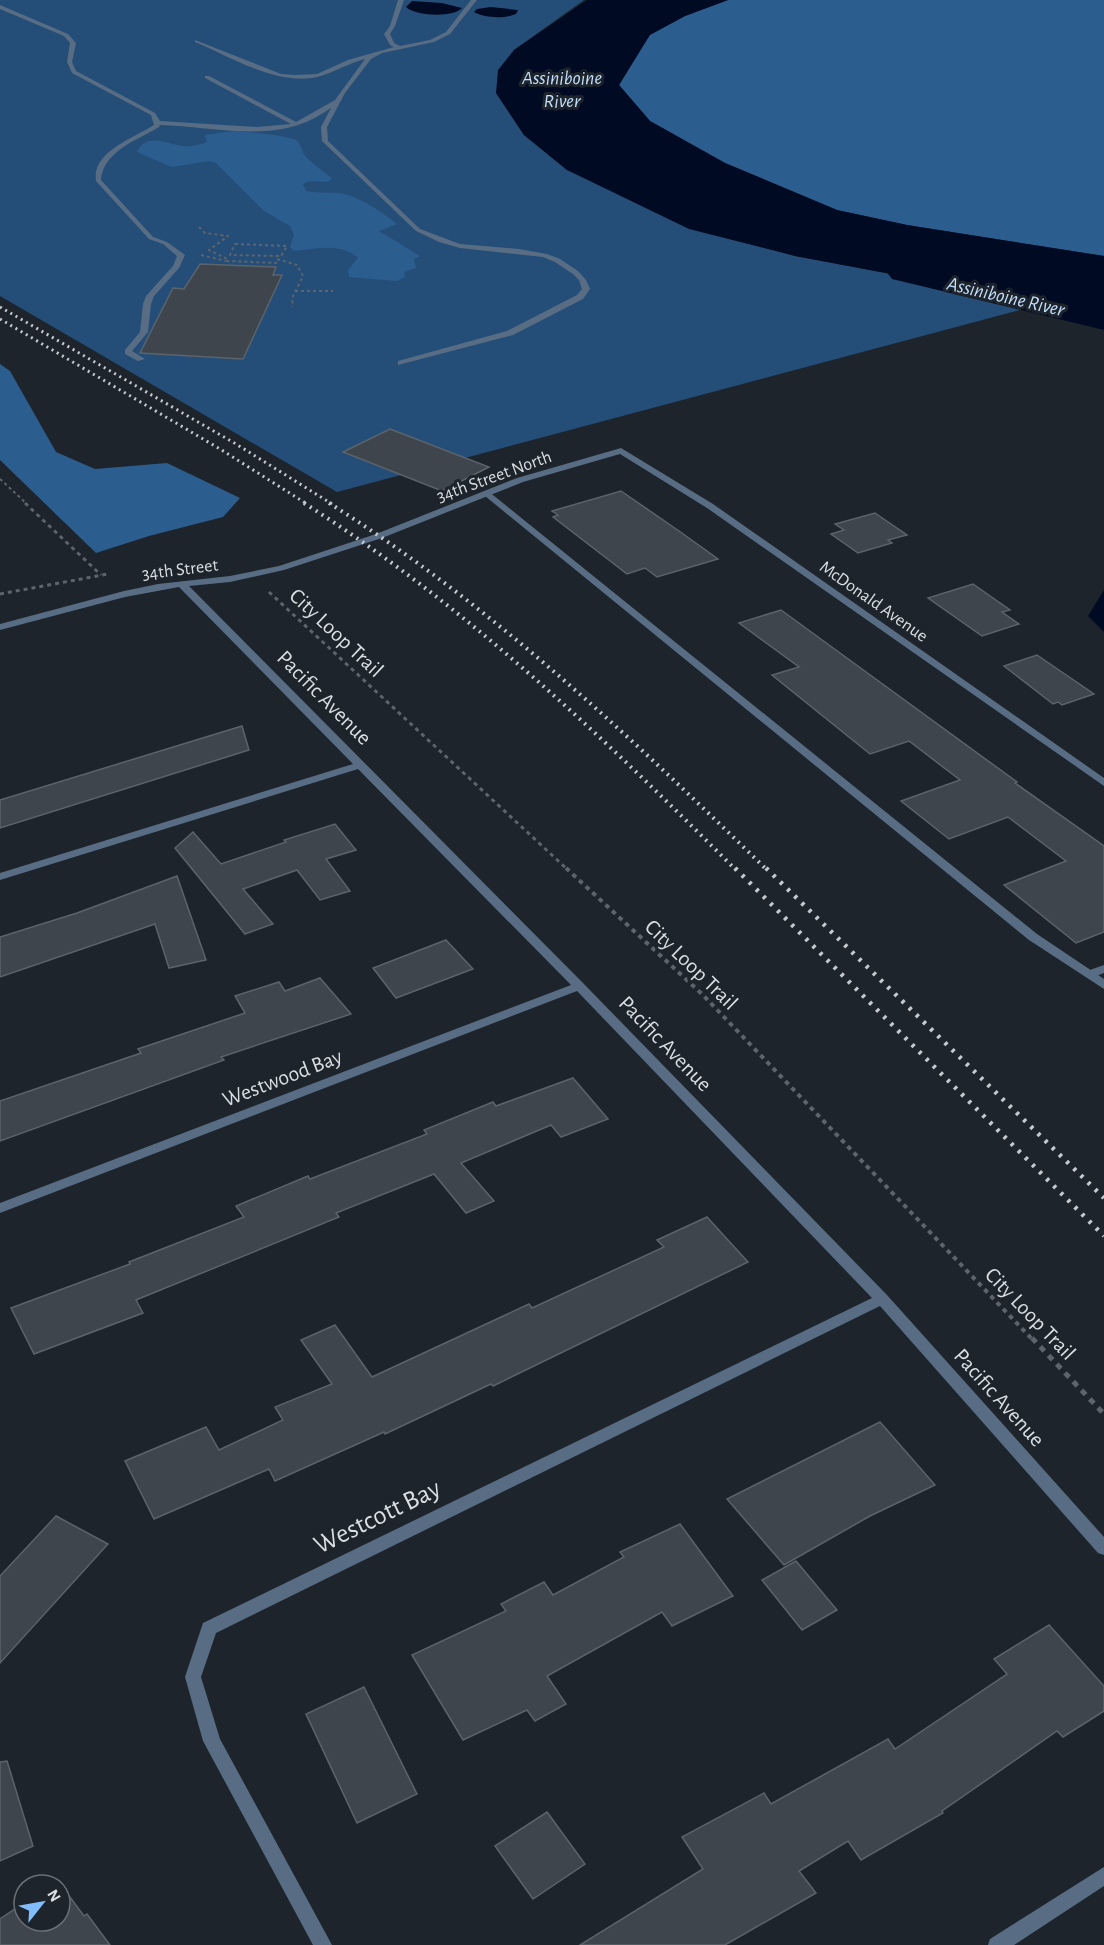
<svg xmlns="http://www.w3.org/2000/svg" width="1104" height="1945" font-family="'Alegreya Sans',sans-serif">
<rect width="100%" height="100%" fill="#1d242b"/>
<path fill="#244e78" d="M0,0H584L514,50L496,93L524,135L567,170L795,256L1046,303L337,492L0,296Z"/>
<g fill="#2c5d8f">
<path d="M728,0H1104V256L907,225L837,210L725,163L650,121L619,85L649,35L685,16Z"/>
<path d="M233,131C245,132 290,135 297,141C303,146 301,152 306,157C314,165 323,171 332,178L328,182L309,181L303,184L306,191C319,194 336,191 348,195C366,201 382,212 397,224L379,231L420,256L414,259L416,268L404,272L405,277L397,281L349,277L348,270L358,258C341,242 316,249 294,251L290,247L294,235L290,226L264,211L216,163L209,161L172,167L137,152C146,132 167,144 182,146C190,147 199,145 207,142L205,135Z"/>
<path d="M0,364L10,371L56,452L95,469L167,463L240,498L223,517L149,536L96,553L0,460Z"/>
</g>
<g fill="#000b23">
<path d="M587,0H728L685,16L650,35L619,85L650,121L725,163L837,210L907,225L1104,256V307L1046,303L795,256L689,229L567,170L524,135L496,93L498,70L514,50Z"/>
<path d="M412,1L442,3L462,8C453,18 415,16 406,7Z"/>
<path d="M491,7L518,10L516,14C504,19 485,18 474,12L477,9Z"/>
<path d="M1104,590V632L1088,616Z"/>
</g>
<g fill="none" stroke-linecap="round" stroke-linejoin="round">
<path fill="#000b23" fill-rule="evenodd" d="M905,260L1104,306V330L892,279L886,271L892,263Z"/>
</g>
<g fill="#3e454d" stroke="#5b636b" stroke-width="1.5">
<path d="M200,264L276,267L273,275H282L243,359L140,353L173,288L184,289Z"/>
<path d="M390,429L489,467L442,491L343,452Z"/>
<path d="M621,491L679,531L718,559L657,577L645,568L627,574L553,517L558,515L552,511Z"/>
<path d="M875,513L907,535L888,540L892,543L858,553L831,534L844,530L835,524Z"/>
<path d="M973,584L1010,610L1002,612L1019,624L982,636L928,598Z"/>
<path d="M781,610L1017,782L1015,783L1104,846V932L1076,943L1004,885L1066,861L1008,817L949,839L901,801L960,780L909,741L870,754L772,675L799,667L739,623Z"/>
<path d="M1037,655L1094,694L1062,705L1058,702L1053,704L1004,666Z"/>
<path d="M242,726L249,750L0,828V800Z"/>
<path d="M335,824L356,850L326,859L350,891L320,900L297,870L243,889L273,924L245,934L175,848L193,832L221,864L286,842L284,840Z"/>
<path d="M177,876L206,960L169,968L155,924L0,977V937L77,913Z"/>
<path d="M446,940L473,969L396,998L373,968Z"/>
<path d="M320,978L351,1014L221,1057L224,1060L0,1141V1101L141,1053L138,1049L245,1013L235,996L279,982L285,991Z"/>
<path d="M573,1078L608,1119L561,1137L551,1125L461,1163L494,1201L466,1213L434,1174L336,1213L339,1217L136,1300L143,1313L34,1354L11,1308L130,1264L129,1262L244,1217L236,1206L308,1176L310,1179L427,1134L424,1130L493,1102L496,1106Z"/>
<path d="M707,1217L748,1262L493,1386L491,1384L385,1434L384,1432L275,1481L269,1469L154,1519L125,1461L206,1427L219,1450L283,1420L275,1407L332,1384L301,1340L335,1325L372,1377L529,1304L532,1308L664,1247L657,1240Z"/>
<path d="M880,1422L935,1485L870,1516L784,1565L727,1499Z"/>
<path d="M56,1516L108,1544L0,1663V1576Z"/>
<path d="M680,1524L733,1596L672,1626L662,1612L547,1676L566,1704L535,1721L527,1710L463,1740L412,1655L506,1611L501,1604L544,1582L553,1595L624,1557L620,1552Z"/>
<path d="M796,1561L837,1610L802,1630L762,1580Z"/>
<path d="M1049,1625L1104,1686V1711L1063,1737L1057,1731L942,1811L943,1813L861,1860L848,1841L799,1871L816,1893L725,1945H580L703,1869L682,1837L764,1793L771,1804L888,1739L895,1749L1007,1674L994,1659Z"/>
<path d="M364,1687L417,1794L357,1823L306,1714Z"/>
<path d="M7,1761L33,1846L0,1861V1762Z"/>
<path d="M547,1812L585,1864L533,1899L495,1846Z"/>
<path d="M58,1881L84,1916L87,1914L110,1945H0V1919L24,1903V1921H60V1885H51Z"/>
</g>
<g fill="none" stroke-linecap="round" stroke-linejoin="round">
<g stroke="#5e646b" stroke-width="2" stroke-dasharray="3 3" stroke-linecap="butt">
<path d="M199,227L205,233L228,236L209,250L227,259L226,261L276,263L277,259L297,265L303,276L293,296L292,307"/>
<path d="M235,244L287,246L281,256L230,255Z"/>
<path d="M201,255L226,261"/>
<path d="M295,291H333"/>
<path d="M0,479L27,504"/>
</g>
<g stroke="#5e646b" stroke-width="3" stroke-dasharray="4 4" stroke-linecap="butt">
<path d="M25,503L101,575"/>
<path d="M269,592L568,870"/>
<path d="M0,594L108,574"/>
</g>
<path stroke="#5e646b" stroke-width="4" stroke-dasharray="4.5 4.5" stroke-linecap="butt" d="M566,868L703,995L1033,1340"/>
<path stroke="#5e646b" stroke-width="5" stroke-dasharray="6 6" stroke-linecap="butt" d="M1032,1338L1104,1414"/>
<g fill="#586d84" fill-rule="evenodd">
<path d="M398,0H404L395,26L390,34L394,43L400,46L430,40L446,32L471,0H477L450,34L434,42L382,53L371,59L345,93L327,127L328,141L420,229L460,244L519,249L547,254L560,259L578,271L586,280L590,289L583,299L513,335L398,365V361L507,331L577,295L582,289L579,280L573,274L555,262L543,257L460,248L439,242L416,231L322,141L321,127L331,108C321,115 310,121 298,125C255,139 204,126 160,125L159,127C138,140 103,151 101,180L153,237L167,242L185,255L179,268L154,296L151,304L148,332L132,351L145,359L138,361L125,354V350L140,332L143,304L146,296L173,266L177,256L163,244L149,239L96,181C91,152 134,138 154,125L151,115L72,73L67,62L70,43L64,36L0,9V5L68,34L76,43L72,62L76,71L155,113L160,121L257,127L291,124L205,78V76H209L296,122L335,100L365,59C348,63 334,73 317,77C277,86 231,57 195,42V40L281,74L294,75L317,74L348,60L394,47L390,45L384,34L390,26Z"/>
<path d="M488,491L1037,934L1104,979V989L1029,940L485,496L484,494Z"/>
</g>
<g fill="#586d84" fill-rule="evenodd">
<path d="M621,448L713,504L1104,778V786L707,508L620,454L523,482L382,538L284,570L230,582L189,586L583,983L887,1295L1104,1537V1555L1098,1553L880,1306L216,1633L201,1677L220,1739L332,1945H313L203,1741L185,1677L203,1623L872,1298L577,991L0,1213V1203L571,985L358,769L0,880V873L353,764L179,587L125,597L0,630V624L124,591L158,584L230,576L279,566L376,534L517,478Z"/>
<path d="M1104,965V973L1091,978L1085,974L1087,971Z"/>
<path d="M1104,1867V1886L1014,1945H988L990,1939Z"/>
</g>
<g stroke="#c4cacf" stroke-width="3" stroke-dasharray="2 4" stroke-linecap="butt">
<path d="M0,307L236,444L332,504"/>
<path d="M0,319L220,449L307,504"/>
</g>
<g stroke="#c4cacf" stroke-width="4" stroke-dasharray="2 5" stroke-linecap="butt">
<path d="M304,503C465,605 602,736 736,870"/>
<path d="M329,503C491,605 631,737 767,870"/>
</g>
<g stroke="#c4cacf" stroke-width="4.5" stroke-dasharray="3 7" stroke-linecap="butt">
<path d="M735,868L1104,1236"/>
<path d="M766,868L1104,1198"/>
</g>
</g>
<g text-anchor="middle" stroke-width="6" stroke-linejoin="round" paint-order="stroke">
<g font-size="18" fill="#dadfe4" stroke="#1d242b">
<text transform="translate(494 476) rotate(-20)" y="6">34th Street North</text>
<text transform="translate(180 569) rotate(-7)" y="6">34th Street</text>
<text transform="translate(874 601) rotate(35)" y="6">McDonald Avenue</text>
</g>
<g font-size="20" font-style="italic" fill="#c3defc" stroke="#1d242b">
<text x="562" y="84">Assiniboine<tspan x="562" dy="23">River</tspan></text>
<text transform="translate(1006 296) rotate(13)" y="7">Assiniboine River</text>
</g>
<g font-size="22" fill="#dadfe4" stroke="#1d242b">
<text transform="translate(337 632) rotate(43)" y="8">City Loop Trail</text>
<text transform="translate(325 697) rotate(45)" y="8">Pacific Avenue</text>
<text transform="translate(692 964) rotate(44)" y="8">City Loop Trail</text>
<text transform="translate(666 1043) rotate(46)" y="8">Pacific Avenue</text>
<text transform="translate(282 1077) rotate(-21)" y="8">Westwood Bay</text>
<text transform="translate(1031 1313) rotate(46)" y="8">City Loop Trail</text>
<text transform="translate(1000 1397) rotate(48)" y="8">Pacific Avenue</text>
</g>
<g font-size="27" fill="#dadfe4" stroke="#1d242b">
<text transform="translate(377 1516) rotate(-26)" y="9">Westcott Bay</text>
</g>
</g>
<g transform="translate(42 1903) rotate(59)"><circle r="28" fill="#1d242b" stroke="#696f75" stroke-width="1.5"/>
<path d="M0-4.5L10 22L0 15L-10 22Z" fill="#83bcfa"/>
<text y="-9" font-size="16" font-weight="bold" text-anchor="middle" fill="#dadfe4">N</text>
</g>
</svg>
